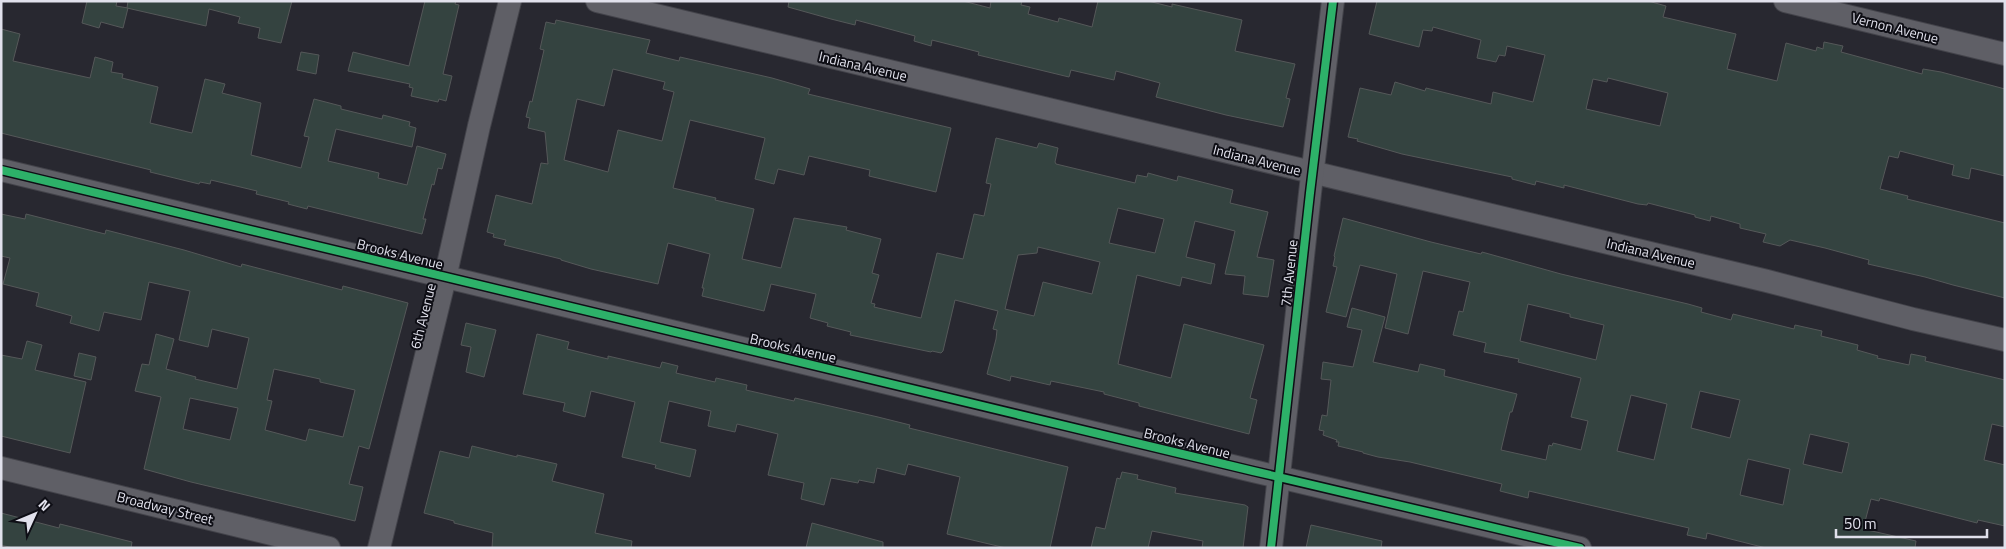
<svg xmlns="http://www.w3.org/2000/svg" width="2006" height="549" font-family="'Titillium Web',sans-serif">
<rect width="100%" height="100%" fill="#282830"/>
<g fill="#344340" stroke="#555859" fill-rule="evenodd">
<path d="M87,1H117L116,6L128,8L123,28L101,22L99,28L82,23Z"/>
<path d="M128,1H292L281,43L258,38L260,28L238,23L240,17L209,9L206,26L127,8Z"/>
<path d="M425,1H456L455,4L459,5L443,74L452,76L446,101L439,99L438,102L411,96L413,88L409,87L410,84L348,71L353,52L409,66Z"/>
<path d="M789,1H963L990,8L991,1H1022L1021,5L1030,7L1028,14L1058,22L1059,18L1092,27L1098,1H1148L1172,7V4L1242,20L1235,51L1295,64L1286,98L1290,99L1283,127L1226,115L1156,97L1160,83L1116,71L1114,80L1071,70L1069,77L978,55L979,52L932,40L931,46L914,41L915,36L856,20L855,25L831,19L788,7Z"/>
<path d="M1377,1H1648L1666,6L1663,17L1736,34L1727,69L1777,81L1786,43L1816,51L1817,47L1823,49L1824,42L1843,46L1841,52L1922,74L1923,69L1941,72L2005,89V176L1971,168L1969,179L1952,175L1954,165L1900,151L1898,158L1889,156L1880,189L1908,196L1907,199L2005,223V298L1953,285L1925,277L1868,264L1869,260L1825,248L1790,240L1780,246L1763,242L1766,234L1740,228V224L1711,216L1710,221L1695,217V215L1648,203L1647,205L1638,204L1564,185V188L1536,181L1535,185L1512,179V177L1402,154L1357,141L1358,139L1348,137L1360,88L1391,95L1395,82L1425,91L1426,88L1491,104L1493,92L1533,102L1545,55L1507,46L1505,56L1499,55L1496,62L1477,58L1481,40L1433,27L1432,31L1423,30L1419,47L1369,34ZM1608,78L1668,93L1660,126L1586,109L1593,79L1607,82Z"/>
<path d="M556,20L650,40L646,53L679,61L680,57L772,78L810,89L808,94L951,128L936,192L869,176L870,170L809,156L804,175L778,169L774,184L755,179L765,138L690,120L673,188L716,198L715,200L754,209L742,259L781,268L794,218L847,227L846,230L881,239L872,273L879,275L871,303L875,304L874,307L921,318L937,253L963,259L974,214L984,216L991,184L986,183L996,138L1037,148L1039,143L1058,148L1055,162L1056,164L1135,183L1137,175L1147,177L1148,173L1177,181L1178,176L1233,190L1230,203L1268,212L1257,257L1274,260L1268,297L1243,294L1245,276L1225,274L1235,231L1195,221L1186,257L1215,264L1211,284L1182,277L1180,286L1137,275L1118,364L1171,378L1184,324L1264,345L1250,398L1257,400L1249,434L1139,406V403L1104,394V392L1051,381L1050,385L1011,376L1010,381L987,374L996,339L997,330L993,329L998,311L955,300L943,351L941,353L932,351L931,352L850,335L851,332L827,326L828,323L810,318L816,294L771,284L764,311L702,296L704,288H702L710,254L668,243L658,284L591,269L561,260V259L504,245L506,240L493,237L494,234L487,232L496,195L532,204L541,163L548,164L545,132L528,128L530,118L526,117L530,101L532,102L544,50L540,49L546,22L555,24ZM613,69L665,82L663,89L674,92L662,141L618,130L608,172L564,160L577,99L604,106ZM1118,208L1164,219L1155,253L1109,243ZM1038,247L1100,262L1092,294L1043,282L1034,316L1005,309L1018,255L1037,253Z"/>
<path d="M1,29L20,34L13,61L90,78L95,57L113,62L111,72L123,74L122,78L158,87L150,123L192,133L205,79L225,84L222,93L261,103L251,155L301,168L309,137L304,136L314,99L341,106V109L382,119L383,115L410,122L409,126L416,128L412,147L336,129L328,161L379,173L378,178L407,185L417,146L446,154L442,169L438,168L434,185L432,184L423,219H426L422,234L316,208L308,206L307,209L288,204L289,202L256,194L257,191L211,180L210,184L200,182L199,184L150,172L151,170L1,133Z"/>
<path d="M301,52L319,55L316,74L297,70Z"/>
<path d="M1,214L25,219L26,214L105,234L106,230L184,250L241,267L242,264L342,290L343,286L408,303L369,449L359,446L349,484L363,487L355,521L191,482L144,469L161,397L135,391L142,364L149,365L156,334L174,339L166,369L196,377L195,379L237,389L249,338L212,329L208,347L179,340L190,291L149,282L141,320L104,312L99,331L70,323L72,316L36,306L39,293L3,284L10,258L1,256ZM274,369L320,379V382L355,390L343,437L309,429L306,441L265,430L272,401L267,400ZM190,398L238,408L230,440L183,429Z"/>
<path d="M1343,218L1431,242L1481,254L1482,252L1561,274L1688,304L1702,308L1701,312L1731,320L1733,314L1794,329L1795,325L1822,331L1821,336L1858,345L1857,350L1878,356L1877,358L1909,365L1911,354L1926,357L1925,361L2005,380V427L1992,424L1984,460L2005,465V526L1978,520L1977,523L1880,498L1879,501L1871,499L1863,529L1916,541L1915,548H1766L1707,533L1706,539L1687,535L1689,528L1529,491L1528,498L1500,491L1502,484L1410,462L1378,457L1363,453V452L1338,446L1339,442H1336L1337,440L1323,435L1324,431L1319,430L1322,415L1327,416L1331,380L1321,379L1323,362L1353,367L1362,330L1347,327L1352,308L1385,317L1373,362L1418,372L1420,364L1445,370L1444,376L1517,394L1512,412H1510L1501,450L1546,460L1549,445L1552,446L1553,443L1581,450L1588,421L1571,417L1581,378L1518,362L1519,359L1484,352L1486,343L1453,335L1459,311L1463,312L1470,282L1423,271L1408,334L1385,328L1397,274L1360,265L1346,317L1326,312L1337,267L1333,266L1335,257L1334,256ZM1528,304L1570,314V317L1604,325L1596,360L1520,341ZM1700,391L1740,400L1730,438L1691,428ZM1631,395L1667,404L1654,460L1617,451ZM1810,434L1849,443L1842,473L1803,464ZM1748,459L1790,469L1783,505L1740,495Z"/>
<path d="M466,323L496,330L484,377L466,372L471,347L461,345Z"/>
<path d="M537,334L569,342L567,349L608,359V356L660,368L662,362L678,366L676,373L715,382L716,378L747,385L746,390L794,401L795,398L878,417L910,425L909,428L1068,467L1050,548H1006L947,534L960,477L908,464L905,475L877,468L874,483L859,480L858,483L831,478L824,505L801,499L804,483L768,475L778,434L737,424L735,432L708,426L711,411L669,401L660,442L696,450L690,477L655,468L656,465L622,457L635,402L591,391L585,417L563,411L565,403L523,394Z"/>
<path d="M27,341L42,345L35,370L86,382L70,453L1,436V355L22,359Z"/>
<path d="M79,353L96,357L91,380L74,376Z"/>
<path d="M472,446L517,457V455L557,464L552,481L604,494L595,533L632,541L631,548H492L493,533L454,523V521L424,513L440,451L469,458Z"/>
<path d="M1122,472L1138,475L1137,479L1176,488L1175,493L1245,505L1248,507L1243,548H1202L1203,541L1152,531L1148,548H1091L1096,527L1105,529L1117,478L1120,479Z"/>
<path d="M1,513L59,528L60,524L132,542L131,548H13L1,545Z"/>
<path d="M812,523L883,542V548H806Z"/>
<path d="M1311,525L1382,541L1381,548H1306Z"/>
</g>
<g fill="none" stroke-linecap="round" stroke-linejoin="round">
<g stroke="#43434a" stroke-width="24">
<g id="minor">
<path d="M597,1L1767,281L1913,319L2005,340"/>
<path d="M1785,1L2005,54"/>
<path d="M1,170L1253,471L1580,548"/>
<path d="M1,468L329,548"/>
<path d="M379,548L445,278L479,126L510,1"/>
<path d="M1271,548L1310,193L1333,1"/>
</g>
</g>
<use href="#minor" stroke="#5f5f66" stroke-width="22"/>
<g stroke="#0e0e15" stroke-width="11">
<g id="cycleway">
<path d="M1,170L1253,471L1580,548"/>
<path d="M1271,548L1310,193L1333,1"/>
</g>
</g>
<use href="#cycleway" stroke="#2db169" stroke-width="8"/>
</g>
<g text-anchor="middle" stroke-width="4" stroke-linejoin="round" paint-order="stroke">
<g font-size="14" fill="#e1e1ec" stroke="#0e0e15">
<text transform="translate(1895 28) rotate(14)" y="5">Vernon Avenue</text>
<text transform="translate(863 66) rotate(13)" y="5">Indiana Avenue</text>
<text transform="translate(1257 160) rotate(14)" y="5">Indiana Avenue</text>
<text transform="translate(1651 253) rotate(13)" y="5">Indiana Avenue</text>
<text transform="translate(400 254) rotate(14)" y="5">Brooks Avenue</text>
<text transform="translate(1289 273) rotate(-84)" y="5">7th Avenue</text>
<text transform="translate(423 316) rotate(-76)" y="5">6th Avenue</text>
<text transform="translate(793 348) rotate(13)" y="5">Brooks Avenue</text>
<text transform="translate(1187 443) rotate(14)" y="5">Brooks Avenue</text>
<text transform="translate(165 508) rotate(14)" y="5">Broadway Street</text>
</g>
</g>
<rect width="2006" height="549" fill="none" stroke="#e1e1ec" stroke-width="5"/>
<g transform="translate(35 514) rotate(46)" stroke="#0e0e15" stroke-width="4" paint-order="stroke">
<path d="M0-4L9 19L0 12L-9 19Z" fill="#e1e1ec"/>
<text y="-8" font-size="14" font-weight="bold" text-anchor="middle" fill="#e1e1ec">N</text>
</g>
<path d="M1836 529v8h151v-8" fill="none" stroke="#e1e1ec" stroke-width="2.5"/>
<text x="1844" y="529" font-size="15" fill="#e1e1ec" stroke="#0e0e15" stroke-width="4" paint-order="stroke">50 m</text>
</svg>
